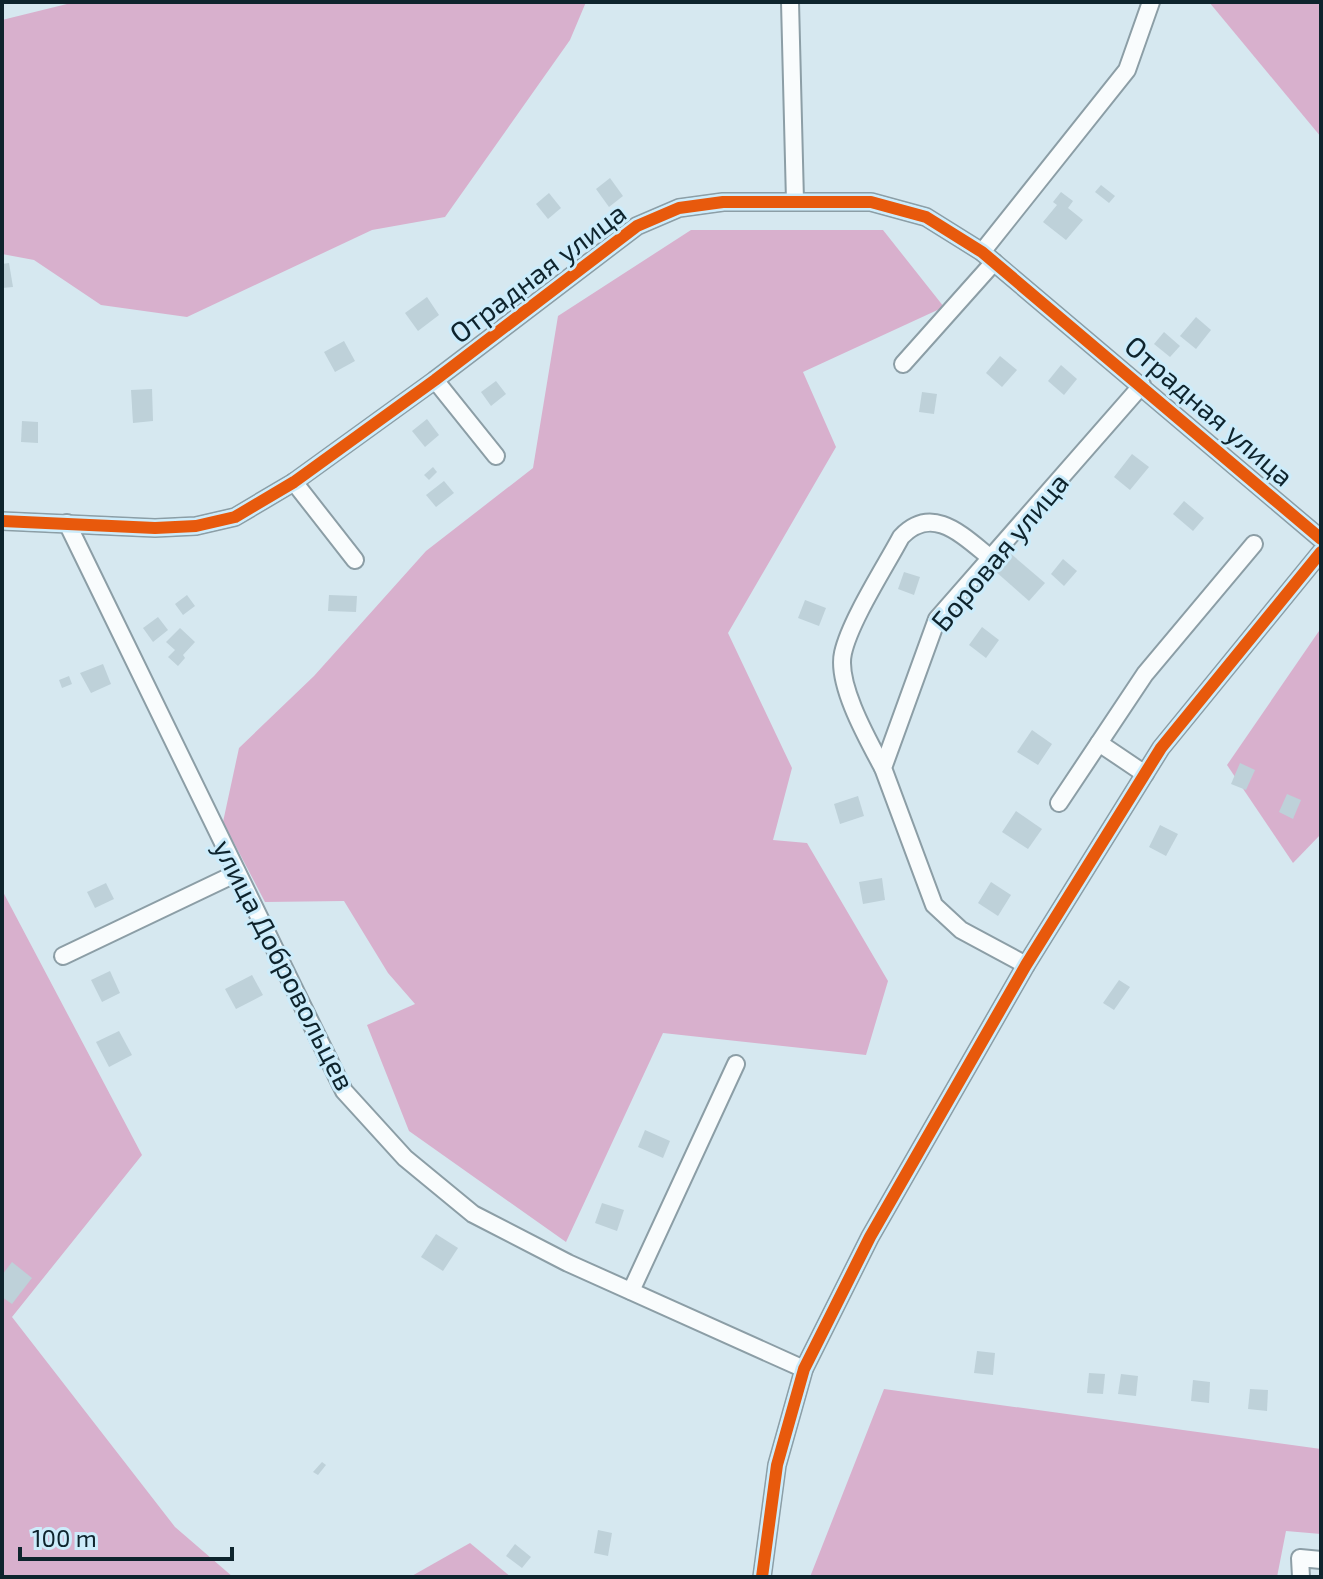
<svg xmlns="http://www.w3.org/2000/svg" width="1323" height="1579" font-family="'Exo 2',sans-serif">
<rect width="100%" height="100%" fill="#d6e8f0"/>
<g fill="#d8b0cd">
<path d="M75,2H586L570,40L445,217L372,230L187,317L101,305L34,260L2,254V20Z"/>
<path d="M1209,2H1321V137Z"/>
<path d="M691,230H883L944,307L803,372L836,447L728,633L792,768L773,840L807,843L888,981L866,1055L663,1033L566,1242L409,1131L367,1025L415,1004L388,973L344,901L265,902L223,822L239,748L314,676L426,551L533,468L558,316Z"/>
<path d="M1319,631L1321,834L1293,863L1227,765Z"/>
<path d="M2,890L142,1155L12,1317L175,1527L233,1577H2Z"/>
<path d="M884,1389L1321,1449V1534L1286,1531L1277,1577H810Z"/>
<path d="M470,1543L511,1577H410Z"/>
</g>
<g fill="#bed1d9">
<path d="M610,178L623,196L609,207L596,189Z"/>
<path d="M1101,185L1115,196L1109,203L1095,192Z"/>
<path d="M1061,192L1073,201L1068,208L1083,220L1066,240L1043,222L1057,205L1053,202Z"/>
<path d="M549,193L561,208L548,219L536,204Z"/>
<path d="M9,263L13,287L2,288V264Z"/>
<path d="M427,297L439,315L418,331L405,313Z"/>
<path d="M1196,317L1211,330L1196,349L1180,336Z"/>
<path d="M1164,332L1180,346L1170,357L1154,344Z"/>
<path d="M344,341L355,361L335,372L324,352Z"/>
<path d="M1000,356L1017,370L1002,387L986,373Z"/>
<path d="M1061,365L1077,379L1064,395L1048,381Z"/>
<path d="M496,381L506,394L491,406L481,392Z"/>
<path d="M152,389L153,421L133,423L131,390Z"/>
<path d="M922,392L937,394L934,414L919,412Z"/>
<path d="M427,419L439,435L425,447L412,431Z"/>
<path d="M22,421L38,422V443L21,442Z"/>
<path d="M1132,454L1149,467L1130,490L1114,477Z"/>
<path d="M433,467L437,472L429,480L424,475Z"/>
<path d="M444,481L454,493L436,507L426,495Z"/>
<path d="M1184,501L1204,518L1193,531L1173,514Z"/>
<path d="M1010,553L1045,583L1029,601L995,571Z"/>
<path d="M1063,559L1077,571L1064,586L1051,574Z"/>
<path d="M904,572L920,577L914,595L898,589Z"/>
<path d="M187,595L195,606L183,615L175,604Z"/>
<path d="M329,595L357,596L356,612L328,611Z"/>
<path d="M805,600L826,608L819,626L798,618Z"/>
<path d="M158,617L168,630L153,642L143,628Z"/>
<path d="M982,627L999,640L986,658L969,645Z"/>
<path d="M180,628L195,642L183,655L185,658L178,666L168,657L175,650L166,642Z"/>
<path d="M103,664L111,684L91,693L80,673Z"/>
<path d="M69,676L72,684L62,688L59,680Z"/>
<path d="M1032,730L1052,744L1038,765L1017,752Z"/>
<path d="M1240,763L1255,770L1246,790L1231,784Z"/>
<path d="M1287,794L1301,800L1293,819L1279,812Z"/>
<path d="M858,796L864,816L840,824L834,804Z"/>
<path d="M1016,811L1042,829L1028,849L1002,832Z"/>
<path d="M1160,825L1178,834L1166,856L1149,847Z"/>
<path d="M882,878L885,900L863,904L859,882Z"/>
<path d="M991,882L1011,895L998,916L978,903Z"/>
<path d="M106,883L114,899L95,908L87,892Z"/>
<path d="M110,971L120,993L102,1002L91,980Z"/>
<path d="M252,975L263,995L236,1009L225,989Z"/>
<path d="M1119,980L1130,987L1114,1010L1103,1003Z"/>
<path d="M119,1031L132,1055L109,1067L96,1042Z"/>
<path d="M645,1130L670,1141L663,1158L638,1147Z"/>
<path d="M602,1203L624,1210L617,1231L595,1223Z"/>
<path d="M436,1234L458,1248L443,1271L421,1257Z"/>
<path d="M12,1262L32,1278L12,1304L2,1297V1275Z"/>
<path d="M977,1351L995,1353L993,1375L974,1373Z"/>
<path d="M1089,1373L1105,1374L1103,1394L1087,1393Z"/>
<path d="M1121,1374L1138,1376L1136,1396L1118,1394Z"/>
<path d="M1193,1380L1210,1382L1209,1403L1191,1401Z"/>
<path d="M1250,1389L1268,1390L1267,1411L1248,1409Z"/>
<path d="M322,1462L326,1465L318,1475L313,1472Z"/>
<path d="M598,1530L612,1533L608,1556L594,1553Z"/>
<path d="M515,1544L531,1557L522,1568L506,1556Z"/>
</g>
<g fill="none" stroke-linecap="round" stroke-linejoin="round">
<g stroke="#8c9ea6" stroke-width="20">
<g id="minor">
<path d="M790,2L795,201"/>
<path d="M982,252L1127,70L1151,2"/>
<path d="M903,364L994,262"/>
<path d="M435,380L496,456"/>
<path d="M294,482L355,560"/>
<path d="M2,521L155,528L196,526L235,517L294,482L435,380L637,226L679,208L723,202H871L926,217L982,252L1321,539"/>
<path d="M67,523L344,1091L405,1158L473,1214L568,1263L804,1369"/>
<path d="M1099,743L1145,774"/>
<path d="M883,768C868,740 836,684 843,653C850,621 885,567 901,537C933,503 964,537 992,559"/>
<path d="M1059,803L1145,674L1254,544"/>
<path d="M63,956L237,873"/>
<path d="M1026,965L961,930L934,905L883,768L937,619L1142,385"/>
<path d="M631,1291L736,1064"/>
<path d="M762,1577L777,1465L804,1369L870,1237L1026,965L1161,748L1321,552"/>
<path d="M1301,1577L1300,1558L1321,1560"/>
</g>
</g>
<use href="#minor" stroke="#f9fcfd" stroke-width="16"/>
<g stroke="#ccecfb" stroke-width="17">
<g id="cycleway">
<path d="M2,521L155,528L196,526L235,517L294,482L435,380L637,226L679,208L723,202H871L926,217L982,252L1321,539"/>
<path d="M762,1577L777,1465L804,1369L870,1237L1026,965L1161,748L1321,552"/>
</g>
</g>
<use href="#cycleway" stroke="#e8590c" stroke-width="12"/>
</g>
<g text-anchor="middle" stroke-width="6" stroke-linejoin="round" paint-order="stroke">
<g font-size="28" fill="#0e242d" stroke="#ccecfb">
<text transform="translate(538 273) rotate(-37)" y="10">Отрадная улица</text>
<text transform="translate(1209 411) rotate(41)" y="10">Отрадная улица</text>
<text transform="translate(1000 552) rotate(-50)" y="10">Боровая улица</text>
<text transform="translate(284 965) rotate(63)" y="10">улица Добровольцев</text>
</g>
</g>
<rect width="1323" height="1579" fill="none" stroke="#0e242d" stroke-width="8"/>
<path d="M20 1547v12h212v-12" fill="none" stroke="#0e242d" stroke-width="4"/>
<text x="32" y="1547" font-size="24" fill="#0e242d" stroke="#ccecfb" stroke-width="6" paint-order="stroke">100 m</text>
</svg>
